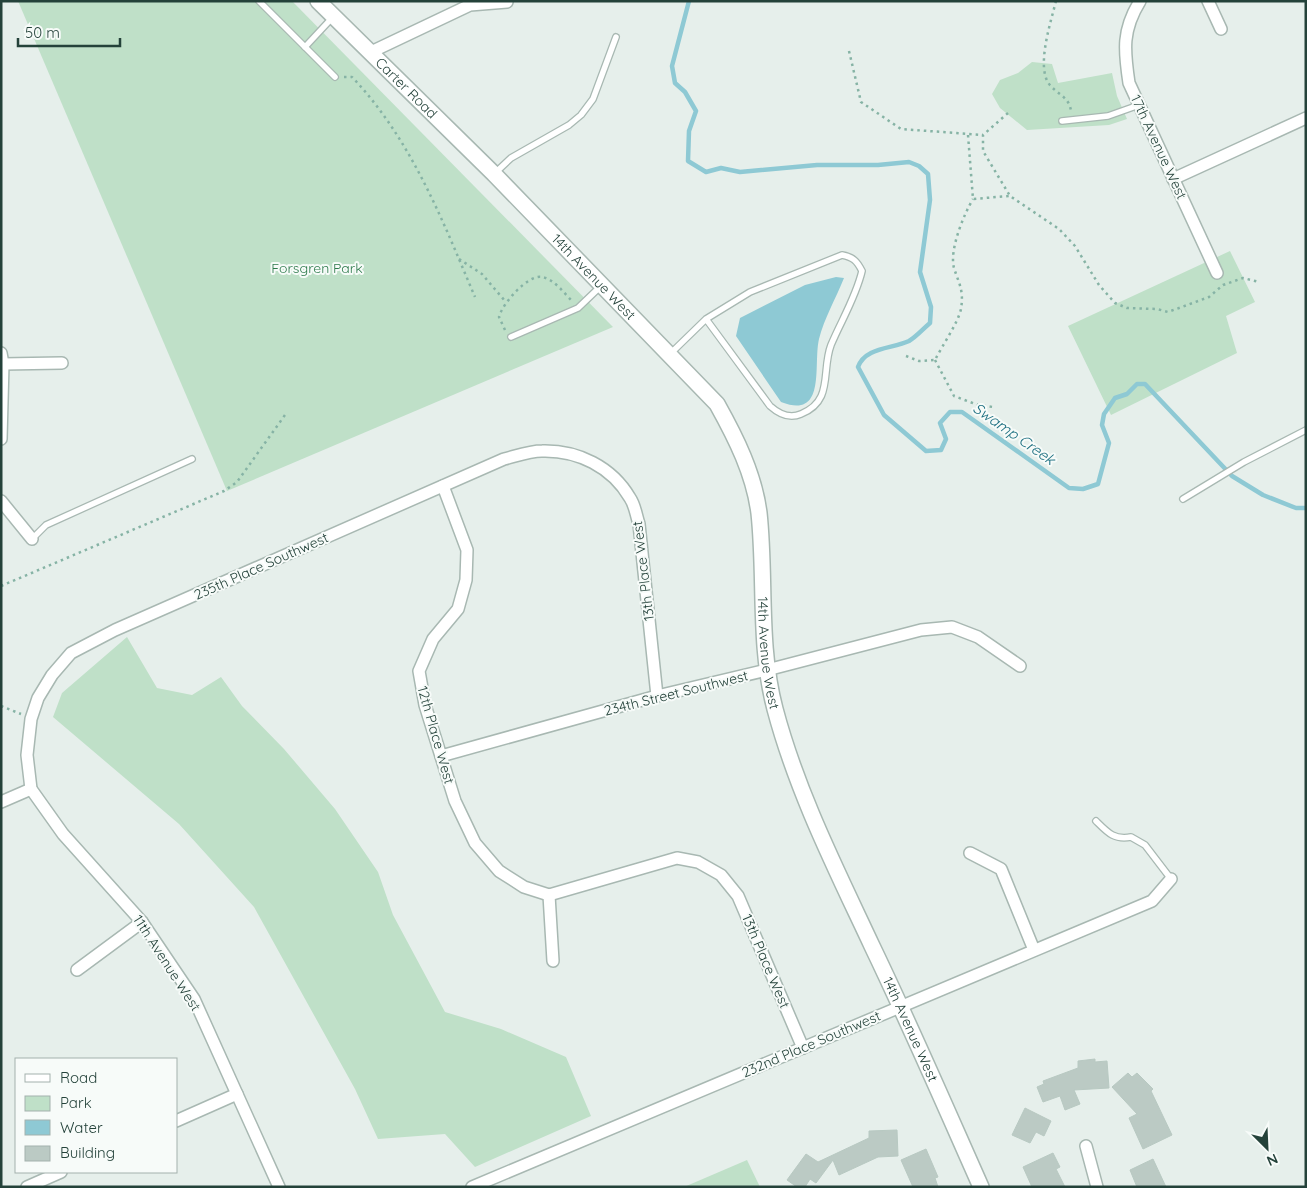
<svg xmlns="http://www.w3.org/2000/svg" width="1307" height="1188" font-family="Quicksand,sans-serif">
<rect width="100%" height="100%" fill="#e6efeb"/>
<g fill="#bfe0c8">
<path d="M18,1H292L613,327L227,491Z"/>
<path d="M1032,62L1052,64L1058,83L1112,73L1117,96L1127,119L1109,125L1027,130L1000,108L992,94L1000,80L1018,73Z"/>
<path d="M1230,251L1255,302L1226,316L1237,353L1111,415L1068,326Z"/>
<path d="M127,637L157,688L192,695L221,677L242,706L284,749L335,809L378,872L393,915L445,1012L501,1029L566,1057L591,1116L475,1167L445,1134L378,1139L355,1089L254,907L179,824L53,717L62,693Z"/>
<path d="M747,1160L760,1187H684Z"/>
</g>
<path fill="#8ec9d4" d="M836,277L844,278C836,298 824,319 819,339C813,365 827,420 781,402L736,336L740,318L805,285Z"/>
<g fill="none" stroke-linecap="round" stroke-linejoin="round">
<path stroke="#8ec9d4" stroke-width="4.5" d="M689,1L672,66L675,83L685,92L696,111L689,131L688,161L706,172L721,168L740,172L817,165H878L909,162L919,166L928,174L930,200L920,272L931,307L930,323C923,329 916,337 909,341C892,349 865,347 858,367L884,415L926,451L941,450L946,439L940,423L950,412H962L1069,488L1083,489L1098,484L1109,443L1102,425L1104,414L1115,398L1127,394L1137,384H1145L1232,476L1263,495L1296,508H1306"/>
</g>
<g fill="#bbcac4" stroke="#b8c9c2">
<path d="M1095,1059V1062L1107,1061L1109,1088L1074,1090L1080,1104L1065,1110L1060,1096L1043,1102L1037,1087L1044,1084L1043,1081L1078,1068V1061Z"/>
<path d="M1128,1073L1132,1077L1137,1073L1153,1089L1151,1091L1172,1135L1143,1149L1129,1118L1137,1114L1112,1087Z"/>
<path d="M1025,1108L1051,1121L1044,1136L1036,1132L1030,1143L1012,1135Z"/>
<path d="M897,1130L898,1156L878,1157L839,1175L833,1160L816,1183L810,1179L805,1187H797L787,1180L806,1154L818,1162L869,1138V1131Z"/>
<path d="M926,1149L938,1177L935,1178L938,1187H913L901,1160Z"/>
<path d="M1053,1153L1060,1167L1056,1169L1065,1187H1032L1023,1167Z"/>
<path d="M1153,1159L1166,1187H1137L1130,1170Z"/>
</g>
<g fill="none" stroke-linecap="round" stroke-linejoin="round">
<g stroke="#a8b8b2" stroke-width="8">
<g id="service">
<path d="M259,1L305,47L332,18"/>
<path d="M305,47L335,77"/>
<path d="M1062,121L1108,116L1139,105"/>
<path d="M494,174L511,158L569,125L581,115L593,99L616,37"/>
<path d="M511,337L578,308L601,286"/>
<path d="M670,354L706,319L750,292L842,255C853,257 857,261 862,271C856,297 841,321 831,345C821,371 834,401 801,414C790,419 779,414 770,406L706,319"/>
<path d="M1183,499L1244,462L1306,430"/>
<path d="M32,539L46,525L192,459"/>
<path d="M1096,821C1108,833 1114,840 1131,837L1145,845L1171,879"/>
</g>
</g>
<g stroke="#a8b8b2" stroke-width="14">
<g id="minor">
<path d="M1140,1C1122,30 1124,50 1129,83L1217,273"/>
<path d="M1208,1L1221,29"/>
<path d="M371,52L470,5L507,2"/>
<path d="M1173,179L1306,118"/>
<path d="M1,353L3,364L1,439"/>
<path d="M3,364L62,363"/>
<path d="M443,486L467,550L466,580L458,609L433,639L419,671L425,705L455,801L475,843L499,871L524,887L549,895"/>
<path d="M1,501L32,539"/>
<path d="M441,756L657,696L767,670L921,630L952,627L978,637L1020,666"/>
<path d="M1,802L31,789"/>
<path d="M970,853L1001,869L1034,950"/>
<path d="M549,895L677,858L698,862L721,875L738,896L803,1048"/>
<path d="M549,895L553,961"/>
<path d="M77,970L142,922"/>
<path d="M176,1121L237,1094"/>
<path d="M1086,1146L1097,1187"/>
<path d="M27,1187L61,1172"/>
<path d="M279,1187L194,999L142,922L63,834L31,789L27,755L31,719L38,698L52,675L71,653L115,630L504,459C516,456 530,451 542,451C578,450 612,467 630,498C635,505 636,515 639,524L657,696"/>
<path d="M472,1187L1152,901L1171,879"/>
</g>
</g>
<g stroke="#a8b8b2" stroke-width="18">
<g id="tertiary">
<path id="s1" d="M318,1L494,174L717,404C736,438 754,474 759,513C766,578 758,645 775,709C797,792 836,869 872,946C910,1025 945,1106 981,1187"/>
</g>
</g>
<g stroke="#86b3a5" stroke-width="2.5" stroke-dasharray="2.5 4" stroke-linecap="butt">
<path d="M1056,1C1051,21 1039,58 1046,78C1051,93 1069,94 1071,111"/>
<path d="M849,51L861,102L901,129L983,135"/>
<path d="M344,77H352C411,139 442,219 475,297"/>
<path d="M1008,113L983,135V151L1010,196L1059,229L1075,246L1099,285L1115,303L1127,308L1157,309L1168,312L1209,297L1223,285L1243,278L1259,282"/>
<path d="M968,135L973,199L1009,196"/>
<path d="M459,259L482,274L505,301"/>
<path d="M505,330L499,317C502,304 528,274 542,277C554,279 564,293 572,301"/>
<path d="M906,356L919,361L935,360C942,346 958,323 961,309C964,290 959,284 954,268C949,250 964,214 973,199"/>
<path d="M935,360L954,396L978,405L993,407"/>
<path d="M1,586L224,491L237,482L285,415"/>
<path d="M1,706L21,714"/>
</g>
<use href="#service" stroke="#fff" stroke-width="5.5"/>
<use href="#minor" stroke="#fff" stroke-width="11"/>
<use href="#tertiary" stroke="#fff" stroke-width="15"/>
</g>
<g text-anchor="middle" stroke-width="4" stroke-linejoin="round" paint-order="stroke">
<g font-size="14" fill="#24423a" stroke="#f7fbf9">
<text dy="5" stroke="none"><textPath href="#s1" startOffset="124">Carter Road</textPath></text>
<text transform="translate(1159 147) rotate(65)" y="5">17th Avenue West</text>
<text dy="5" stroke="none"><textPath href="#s1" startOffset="390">14th Avenue West</textPath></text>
<text transform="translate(261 566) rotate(-24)" y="5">235th Place Southwest</text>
<text transform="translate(643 571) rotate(-97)" y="5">13th Place West</text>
<text dy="5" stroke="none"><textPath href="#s1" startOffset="825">14th Avenue West</textPath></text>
<text transform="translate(676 693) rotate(-14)" y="5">234th Street Southwest</text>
<text transform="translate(436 735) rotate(74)" y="5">12th Place West</text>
<text transform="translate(766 961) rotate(67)" y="5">13th Place West</text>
<text transform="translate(167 963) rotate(57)" y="5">11th Avenue West</text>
<text dy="5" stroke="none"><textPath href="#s1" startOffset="1230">14th Avenue West</textPath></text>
<text transform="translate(811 1044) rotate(-23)" y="5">232nd Place Southwest</text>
</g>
<g font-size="14" fill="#2d7a4b" stroke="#f7fbf9">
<text x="317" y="273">Forsgren Park</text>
</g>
<g font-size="15" font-style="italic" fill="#1c6f80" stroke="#f7fbf9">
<text transform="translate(1014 434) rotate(35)" y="5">Swamp Creek</text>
</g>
</g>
<rect width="1307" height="1188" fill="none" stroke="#24423a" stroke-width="5"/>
<rect x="15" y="1058" width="162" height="115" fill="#f7fbf9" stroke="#a3b1ad"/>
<rect x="25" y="1074" width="25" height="8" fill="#ffffff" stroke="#a3b1ad"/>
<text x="60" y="1083" font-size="15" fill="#24423a">Road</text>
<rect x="25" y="1096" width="25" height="15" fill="#bfe0c8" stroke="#a3b1ad"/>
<text x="60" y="1108" font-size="15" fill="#24423a">Park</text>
<rect x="25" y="1120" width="25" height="15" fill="#8ec9d4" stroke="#a3b1ad"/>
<text x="60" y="1133" font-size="15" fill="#24423a">Water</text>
<rect x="25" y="1146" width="25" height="15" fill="#bbcac4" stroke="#a3b1ad"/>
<text x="60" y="1158" font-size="15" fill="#24423a">Building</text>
<g transform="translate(1267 1148) rotate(156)" stroke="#f7fbf9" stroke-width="4" paint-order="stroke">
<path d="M0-4L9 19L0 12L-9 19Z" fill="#24423a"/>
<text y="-8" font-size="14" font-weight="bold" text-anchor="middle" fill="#24423a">N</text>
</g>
<path d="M18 38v8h102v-8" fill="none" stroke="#24423a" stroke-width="2.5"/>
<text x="25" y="38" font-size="15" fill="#24423a" stroke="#f7fbf9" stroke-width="4" paint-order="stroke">50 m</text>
</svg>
